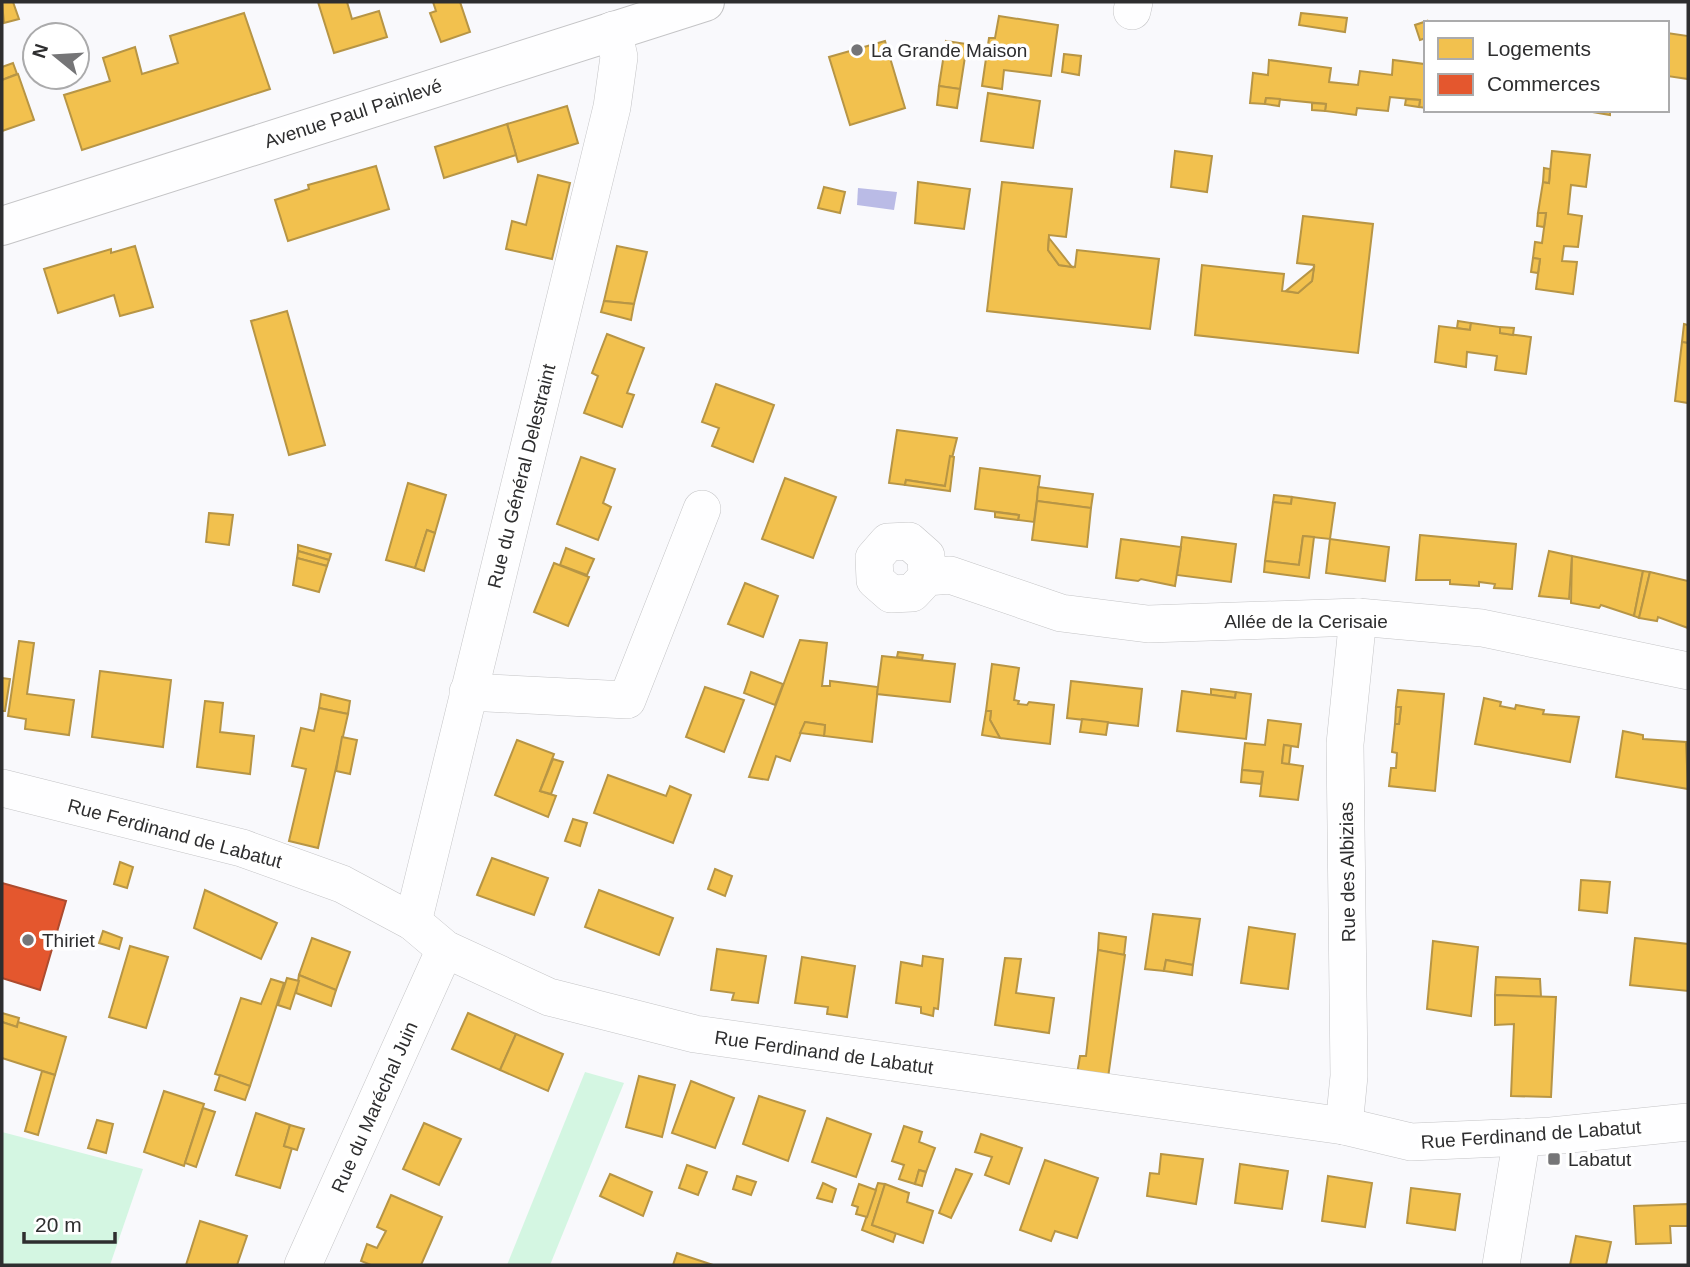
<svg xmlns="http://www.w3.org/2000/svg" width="1690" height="1267" font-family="Arial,sans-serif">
<rect width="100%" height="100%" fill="#f9f9fc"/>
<g fill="#d4f6e2">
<path d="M585,1072L624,1083L550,1265H507Z"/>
<path d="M2,1132L143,1169L110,1265H2Z"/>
</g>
<path fill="#babbe6" d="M858,188L897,192L894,210L857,205Z"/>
<g fill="#f2c14e" stroke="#b79545" stroke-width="2">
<path d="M2,2H13L19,19L4,23Z"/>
<path d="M318,2H347L352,19L379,11L387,37L334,53Z"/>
<path d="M433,2H460L470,32L441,42L430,13L436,11Z"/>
<path d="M244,13L270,89L82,150L64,95L110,81L103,58L135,47L142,74L178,63L170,36Z"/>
<path d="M1301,13L1347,18L1345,32L1299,25Z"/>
<path d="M999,16L1058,25L1051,76L1004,70L1002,89L982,86L989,38H995Z"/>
<path d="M1427,21L1426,38L1420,40L1415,25Z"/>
<path d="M1667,33L1688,36V79L1667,76Z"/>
<path d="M885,41L905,108L850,125L829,57Z"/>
<path d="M946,41L967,44L960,89L939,86Z"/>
<path d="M1064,54L1081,56L1079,75L1062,72Z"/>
<path d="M1269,60L1331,68L1329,82L1358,85L1360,71L1392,75L1393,60L1424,64L1426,108L1419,107L1420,100L1390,97L1388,111L1357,108L1356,115L1325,111L1326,104L1266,98L1265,104L1250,103L1253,73L1268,75Z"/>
<path d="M13,63L17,74L2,80V67Z"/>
<path d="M18,74L34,120L2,131V80Z"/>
<path d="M939,86L960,89L957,108L937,105Z"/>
<path d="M988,93L1040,101L1033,148L981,141Z"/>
<path d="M1266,98L1280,99L1279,106L1265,104Z"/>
<path d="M1406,99L1420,100L1419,107L1405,105Z"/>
<path d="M1312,103L1326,104L1325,111L1312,110Z"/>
<path d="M567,106L578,143L518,162L507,124Z"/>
<path d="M1581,110H1610V115Z"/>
<path d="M507,124L516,155L444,178L435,147Z"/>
<path d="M1175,151L1212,156L1207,192L1171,187Z"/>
<path d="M1552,151L1590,155L1586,187L1571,185L1568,214L1582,216L1578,247L1564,246L1562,261L1577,262L1573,294L1536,289L1540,259L1533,258L1535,242L1542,243L1546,213H1538L1543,182L1549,183Z"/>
<path d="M376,166L389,209L288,241L275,200L309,189L308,185Z"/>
<path d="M1544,168L1550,169L1549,183L1543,182Z"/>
<path d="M538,175L570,183L552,259L506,249L512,221L526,225Z"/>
<path d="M918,182L970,189L964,229L915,223Z"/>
<path d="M1002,182L1072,189L1066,237L1049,235L1048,250L1059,265L1075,267L1077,250L1159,259L1150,329L987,311Z"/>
<path d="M824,187L845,192L840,213L818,208Z"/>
<path d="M1538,213H1546L1544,227L1537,226Z"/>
<path d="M1303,216L1373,224L1358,353L1195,335L1202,265L1284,274L1282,291L1298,293L1312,281L1314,265L1297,263Z"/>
<path d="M1049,238L1072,267L1059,265L1048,250Z"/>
<path d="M135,246L153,307L120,316L114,295L58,313L44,269L111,249V253Z"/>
<path d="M617,246L647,252L634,304L604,301Z"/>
<path d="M1533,258L1540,259L1538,273L1531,272Z"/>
<path d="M1314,268L1312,281L1298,293L1286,291Z"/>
<path d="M604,301L634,304L631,320L601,312Z"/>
<path d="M287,311L325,445L289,455L251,321Z"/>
<path d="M1458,321L1471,323L1470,330L1457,328Z"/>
<path d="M1471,323L1500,327V333L1531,337L1526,374L1495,370L1497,356L1467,352L1466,367L1435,362L1439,326L1470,330Z"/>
<path d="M1684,324L1688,325V343L1682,342Z"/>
<path d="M1500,327L1514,328L1513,335L1500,333Z"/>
<path d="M607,334L644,348L627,393L634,395L622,427L584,413L598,376L592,373Z"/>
<path d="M1682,342L1688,343V403L1675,401Z"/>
<path d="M716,384L774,405L753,462L712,446L719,428L702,422Z"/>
<path d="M897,430L957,438L945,486L906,480L905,485L889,483Z"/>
<path d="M950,456L954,457L950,491L905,485L906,480L945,486Z"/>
<path d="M581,457L615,469L603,503L611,507L598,540L557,524Z"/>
<path d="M980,468L1040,476L1034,522L1018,520L1019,515L975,509Z"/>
<path d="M785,478L836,497L813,558L762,539Z"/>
<path d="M408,483L446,495L435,533L427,530L415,568L386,560Z"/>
<path d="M1038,487L1093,494L1091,508L1037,501Z"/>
<path d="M1274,495L1292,497L1291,504L1273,502Z"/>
<path d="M1292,497L1335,503L1330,539L1303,536L1299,565L1265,561L1273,502L1291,504Z"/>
<path d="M1037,501L1091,508L1087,547L1032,540Z"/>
<path d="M995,512L1019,515L1018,520L995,517Z"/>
<path d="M209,513L233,515L229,545L206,542Z"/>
<path d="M427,530L435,533L424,571L415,568Z"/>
<path d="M1420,535L1516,544L1512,589L1494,588L1495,584L1479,582V586L1450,584V580H1416Z"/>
<path d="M1303,536L1314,537L1309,578L1264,572L1265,561L1299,565Z"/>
<path d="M1182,537L1236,544L1231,582L1177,575Z"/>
<path d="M1121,539L1181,547L1175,586L1141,579L1138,581L1116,578Z"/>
<path d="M1330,539L1389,547L1385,581L1326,573Z"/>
<path d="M298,545L331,554L329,560L298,551Z"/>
<path d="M566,548L594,559L587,575L560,565Z"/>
<path d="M298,551L329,560L327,566L297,558Z"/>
<path d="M1549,551L1572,556L1569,599L1539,596Z"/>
<path d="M1572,556L1643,571L1634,616L1601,605L1599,608L1571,603Z"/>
<path d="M297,558L327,566L319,592L293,585Z"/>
<path d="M554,563L589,577L568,626L534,612Z"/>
<path d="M1643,571L1650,572L1639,618L1634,616Z"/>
<path d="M1650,572L1688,581V628L1658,617L1657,621L1639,618Z"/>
<path d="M745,583L778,596L763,637L728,624Z"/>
<path d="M800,640L827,643L822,686H830V681L878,687L872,742L824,736L825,725L805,722L790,761L776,756L768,780L749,777Z"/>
<path d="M19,641L34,643L27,694L74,700L69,735L25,729L26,719L8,716Z"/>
<path d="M898,652L923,655L922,660L897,657Z"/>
<path d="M882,656L955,664L950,702L877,694Z"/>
<path d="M992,664L1019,668L1014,700L1019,701L1018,704L1027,705L1029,702L1054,705L1050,744L1000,738L990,720L991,711H986Z"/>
<path d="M100,671L171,680L163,747L92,737Z"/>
<path d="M751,672L783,684L775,705L744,693Z"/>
<path d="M2,678L10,679L5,711H2Z"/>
<path d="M1071,681L1142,689L1138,726L1067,718Z"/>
<path d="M705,687L744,700L724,752L686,737Z"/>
<path d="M1211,689L1236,692L1235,698L1211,695Z"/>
<path d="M1398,690L1444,694L1435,791L1389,786L1391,768H1396L1397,753L1392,752L1395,724H1399L1401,707H1396Z"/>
<path d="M1182,691L1235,698L1236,692L1251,694L1246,739L1177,731Z"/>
<path d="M321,694L350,701L348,714L319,708Z"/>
<path d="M1484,698L1501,702L1500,706L1515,709L1516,705L1544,710L1543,714L1579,717L1570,762L1475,744Z"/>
<path d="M205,701L223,703L220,732L254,736L250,774L197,767Z"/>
<path d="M1396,707H1401L1399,724H1395Z"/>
<path d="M319,708L348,714L318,848L289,841L306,769L292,766L301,728L314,731Z"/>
<path d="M986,711H991L990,720L1000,738L982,735Z"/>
<path d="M1082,719L1108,722L1106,735L1080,732Z"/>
<path d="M1268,720L1301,724L1298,747L1284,745L1282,763L1303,766L1298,800L1260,796L1263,772L1242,770L1245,743L1265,745Z"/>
<path d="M805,722L825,725L824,736L800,733Z"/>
<path d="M1623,731L1643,735V739L1686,742L1688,789L1616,777Z"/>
<path d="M342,737L357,740L350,774L336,771Z"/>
<path d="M517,740L554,754L540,791L556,796L548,817L495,795Z"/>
<path d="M1284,745L1291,746L1289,764L1282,763Z"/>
<path d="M553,759L563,762L551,794L540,791Z"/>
<path d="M1242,770L1263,772L1261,784L1241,782Z"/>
<path d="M608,775L666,796L670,786L691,795L673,843L594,813Z"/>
<path d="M573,819L587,823L580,846L565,841Z"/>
<path d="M492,858L548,878L534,915L477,895Z"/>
<path d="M120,862L133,867L127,888L114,884Z"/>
<path d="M715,869L732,876L725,896L708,889Z"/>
<path d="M1581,880L1610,882L1607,913L1579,910Z"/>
<path d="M205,890L277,923L261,959L194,928Z"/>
<path d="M599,890L673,918L659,955L585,927Z"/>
<path d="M1153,914L1200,919L1193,965L1166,960L1164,971L1145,969Z"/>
<path d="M1249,927L1295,934L1288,989L1241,983Z"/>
<path d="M103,931L122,938L119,949L99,943Z"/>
<path d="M1099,933L1126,937L1124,955L1098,950Z"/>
<path d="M312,938L350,952L336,990L299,975Z"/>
<path d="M1635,938L1688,944V991L1630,985Z"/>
<path d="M1433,941L1478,947L1471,1016L1427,1009Z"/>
<path d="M130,946L168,957L146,1028L109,1017Z"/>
<path d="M717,949L766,956L758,1003L732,1000L734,993L711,990Z"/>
<path d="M1098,950L1125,955L1108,1078L1077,1074L1080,1056H1086Z"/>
<path d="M923,956L943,959L938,1009L934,1008L933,1016L921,1013V1007L896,1003L901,962L922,966Z"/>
<path d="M802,957L855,966L847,1017L827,1014L828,1007L795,1003Z"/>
<path d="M1005,958L1021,959L1016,993L1054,998L1049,1033L995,1025Z"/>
<path d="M1166,960L1193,965L1192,975L1164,971Z"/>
<path d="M299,975L336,990L331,1006L296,993Z"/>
<path d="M1496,977L1540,979L1541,997L1495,995Z"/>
<path d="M287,978L299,981L290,1009L278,1005Z"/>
<path d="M271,979L284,983L250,1086L215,1074L241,998L261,1004Z"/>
<path d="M1495,995L1556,997L1551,1097L1511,1096L1514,1024L1495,1025Z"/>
<path d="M2,1013L19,1018L17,1027L2,1022Z"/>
<path d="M468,1013L516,1034L500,1070L452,1049Z"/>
<path d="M2,1022L17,1027L18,1022L66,1037L55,1075L2,1058Z"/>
<path d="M516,1034L563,1054L548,1091L500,1070Z"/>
<path d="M42,1071L55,1075L38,1135L25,1131Z"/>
<path d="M220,1075L250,1086L245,1100L215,1090Z"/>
<path d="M639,1076L675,1085L662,1137L626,1127Z"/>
<path d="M691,1081L734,1098L715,1148L672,1133Z"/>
<path d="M164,1091L204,1104L184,1166L144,1152Z"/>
<path d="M759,1096L805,1111L788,1161L743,1144Z"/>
<path d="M203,1108L215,1112L196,1167L185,1163Z"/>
<path d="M256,1113L290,1125L284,1146L292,1148L280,1188L236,1175Z"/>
<path d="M827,1118L871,1134L856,1177L812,1162Z"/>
<path d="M97,1120L113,1124L106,1153L88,1148Z"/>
<path d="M424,1123L461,1139L439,1185L403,1169Z"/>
<path d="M290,1125L304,1129L297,1150L284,1146Z"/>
<path d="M904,1126L922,1132L919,1142L935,1148L926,1172L919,1170L915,1184L899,1179L904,1165L892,1161Z"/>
<path d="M981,1134L1022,1148L1009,1184L985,1175L992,1157L975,1152Z"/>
<path d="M1161,1154L1203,1159L1196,1204L1147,1196L1150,1173L1159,1174Z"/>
<path d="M1045,1160L1098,1178L1077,1238L1055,1231L1051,1241L1020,1230Z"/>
<path d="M1240,1164L1288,1171L1282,1209L1235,1203Z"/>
<path d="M687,1165L707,1172L698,1195L679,1188Z"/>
<path d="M956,1169L972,1174L951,1218L939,1213Z"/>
<path d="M919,1170L926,1172L922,1186L915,1184Z"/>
<path d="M610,1174L652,1192L643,1216L600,1196Z"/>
<path d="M737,1176L756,1182L751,1195L733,1189Z"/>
<path d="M1328,1176L1372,1183L1365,1227L1322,1221Z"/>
<path d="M823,1183L836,1189L832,1202L817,1198Z"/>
<path d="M878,1183L885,1184L872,1225L896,1233L893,1242L862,1230Z"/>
<path d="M859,1184L876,1190L867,1217L856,1214L858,1207L852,1205Z"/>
<path d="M885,1184L909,1193L907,1202L933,1211L923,1243L872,1225Z"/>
<path d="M1411,1188L1460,1194L1455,1230L1407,1223Z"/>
<path d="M391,1195L442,1217L421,1265H371L361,1261L367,1244L377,1248L386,1231L377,1227Z"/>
<path d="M1688,1204V1226H1670L1671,1243L1636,1244L1634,1206Z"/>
<path d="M200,1221L247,1236L237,1265H186Z"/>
<path d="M1576,1236L1611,1242L1606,1265H1570Z"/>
<path d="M677,1253L713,1265H673Z"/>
</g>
<path fill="#e4572e" stroke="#ad4b2e" stroke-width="2" d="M2,883L66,901L40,990L2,978Z"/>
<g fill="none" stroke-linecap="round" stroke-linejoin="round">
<g stroke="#c4c4c6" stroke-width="38">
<g id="minor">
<path d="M1132,11L1134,2"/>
<path d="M927,577L926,556L909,541L888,542L874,558L875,580L891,594L912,593L927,577L950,575L1061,613L1148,624L1358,617L1482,628L1688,671"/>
<path d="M468,692L627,700L702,509"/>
<path d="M2,788L242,848L342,884L413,922L445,949L549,997L695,1034L1344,1126L1411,1142L1551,1136L1688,1122"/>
<path d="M413,922L612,107L619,57L613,30"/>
<path d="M1344,1126L1349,1076L1345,744L1358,617"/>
<path d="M303,1265L445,949"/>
<path d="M1501,1265L1522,1137"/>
</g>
</g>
<g stroke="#c4c4c6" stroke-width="40">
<path id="major" d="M2,226L705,2"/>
</g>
<use href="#minor" stroke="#fefeff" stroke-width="37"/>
<use href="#major" stroke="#fefeff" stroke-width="38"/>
</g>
<g fill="#757577" stroke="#fff" stroke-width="2.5">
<circle cx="857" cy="50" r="7"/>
<circle cx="28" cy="940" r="7"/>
<rect x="1547" y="1152" width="14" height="14" rx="3.5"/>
</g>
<g text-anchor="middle" stroke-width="7" stroke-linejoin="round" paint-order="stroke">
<g font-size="19" fill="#2e2e2f" stroke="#fff" text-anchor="start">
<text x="871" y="57">La Grande Maison</text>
<text x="42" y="947">Thiriet</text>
<text x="1568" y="1166">Labatut</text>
</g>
<g font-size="19" fill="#2e2e2f" stroke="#fff">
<text transform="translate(353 113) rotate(-18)" y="7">Avenue Paul Painlevé</text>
<text transform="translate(521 476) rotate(-76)" y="7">Rue du Général Delestraint</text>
<text x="1306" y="628">Allée de la Cerisaie</text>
<text transform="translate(175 833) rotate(15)" y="7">Rue Ferdinand de Labatut</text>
<text transform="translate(1347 872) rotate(-91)" y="7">Rue des Albizias</text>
<text transform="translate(824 1052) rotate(8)" y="7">Rue Ferdinand de Labatut</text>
<text transform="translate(374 1107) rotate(-66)" y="7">Rue du Maréchal Juin</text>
<text transform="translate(1531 1134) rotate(-4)" y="7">Rue Ferdinand de Labatut</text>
</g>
</g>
<rect width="1690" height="1267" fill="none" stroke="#2e2e2f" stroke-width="7"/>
<rect x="1424" y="21" width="245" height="91" fill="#ffffff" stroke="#ababac" stroke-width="2"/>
<rect x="1438" y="38" width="35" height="21" fill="#f2c14e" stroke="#ababac" stroke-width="2"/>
<text x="1487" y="56" font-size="21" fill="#2e2e2f">Logements</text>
<rect x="1438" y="74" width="35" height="21" fill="#e4572e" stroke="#ababac" stroke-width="2"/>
<text x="1487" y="91" font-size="21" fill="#2e2e2f">Commerces</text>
<g transform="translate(56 56) rotate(288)"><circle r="33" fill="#ffffff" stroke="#ababac" stroke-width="2"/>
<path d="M0-5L12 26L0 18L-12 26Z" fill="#757577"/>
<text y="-10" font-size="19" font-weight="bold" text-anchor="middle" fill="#2e2e2f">N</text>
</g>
<path d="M24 1232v10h91v-10" fill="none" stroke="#2e2e2f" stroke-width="3.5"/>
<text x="35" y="1232" font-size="21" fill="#2e2e2f" stroke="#ffffff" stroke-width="5" paint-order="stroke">20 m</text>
</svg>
